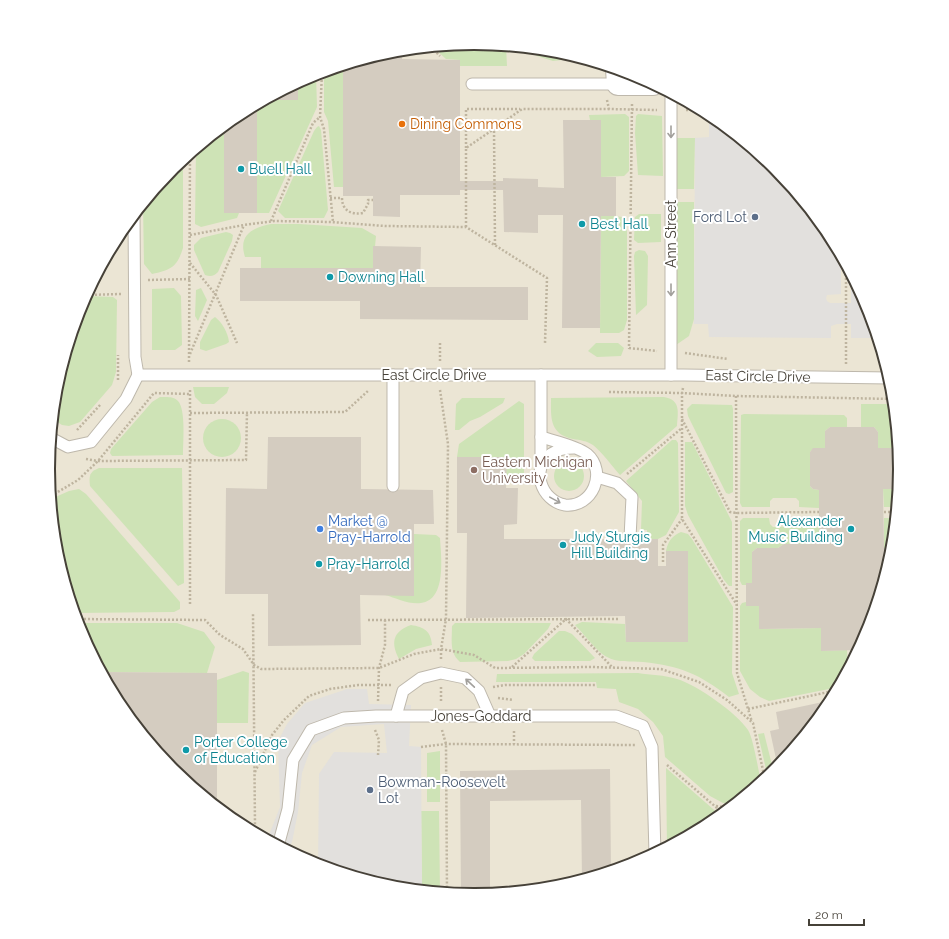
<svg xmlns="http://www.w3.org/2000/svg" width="949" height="939" font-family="Raleway,sans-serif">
<rect width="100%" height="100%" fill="#f3f0e9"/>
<circle fill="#ebe5d4" cx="475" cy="470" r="425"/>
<g fill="#cee3b6">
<path d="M475,43L506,46L507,66H460V60L446,59L433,47Z"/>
<path d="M521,48L558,51L580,58L553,61L537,56Z"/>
<path d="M340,67H343V187H334L328,121L324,112V79L329,70Z"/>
<path d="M316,74L317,107L269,213H257V104L264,100H297L298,83Z"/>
<path d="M625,114L629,117V171L624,176L601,177V120H590L589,115Z"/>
<path d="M638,114L662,116L663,176L638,175L635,133L636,116Z"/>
<path d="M224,126V213H239L237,218L201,227L195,224L196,149Z"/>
<path d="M319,126L321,130L328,210L324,218H285L278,211L314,131L317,127Z"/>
<path d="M675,138H695L694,189H676Z"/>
<path d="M183,159V248C177,267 171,270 152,274L144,264L143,204L173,168Z"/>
<path d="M676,202H694V319L689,336L676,345Z"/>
<path d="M639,214H661V242L638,243L634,240L635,217Z"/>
<path d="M601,216H616L627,218V320L624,330L619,333H600Z"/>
<path d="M271,224H299L362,228L376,236L373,268H261V257H245C238,235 252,228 271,224Z"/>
<path d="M226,232L230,233L233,235L232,241L218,272C214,276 211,277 205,275L194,250V245L201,238Z"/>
<path d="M639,250L645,251L648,256L647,305L636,315L634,256L635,252Z"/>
<path d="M174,288L181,296L182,345L175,350H152V289Z"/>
<path d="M201,288L207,300L198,321L195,316L196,290Z"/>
<path d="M86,296L113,297L117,300L116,372L112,385L80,422L69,426L62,425L53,419L56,386L81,306Z"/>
<path d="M215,317C222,322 228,333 229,342L226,344L206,351L200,349V342L211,320Z"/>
<path d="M596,343H618L624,348L621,356L597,357L588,351Z"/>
<path d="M193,387H229L227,393L214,404H202L195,397Z"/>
<path d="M160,397C166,397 174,396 178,401C186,409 183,443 183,455L112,456L110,453L111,449L152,402Z"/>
<path d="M664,397C681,400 678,412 677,426L620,475C612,466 602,452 593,445C587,441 580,440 573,439C549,434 551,417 551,398Z"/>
<path d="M462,398H505L503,403L480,417L470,421L459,430H455L456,404Z"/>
<path d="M519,401L524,404V477L519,481H506V457H457L459,444Z"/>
<path d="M692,404L732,405L733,409V492L729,494L726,493L688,416L687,409Z"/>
<path d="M861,404H895L899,448H878V432L874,427H861Z"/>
<path d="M744,414L844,415L847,418V427H830L825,431V448H814L810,452V486L813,489L819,490V508L799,507V501L796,498H773L770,501V507H742L740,503L741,415Z"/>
<circle cx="222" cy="438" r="19"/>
<path d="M672,440H676L678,443L679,512L666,535L658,539H647V530H641L642,501L626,481Z"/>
<path d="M685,442H692L732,522V586H729L724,580L688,515L685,506Z"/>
<circle cx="569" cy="476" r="15"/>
<path d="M99,468H182L184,583L178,586L90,486C89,476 89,472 99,468Z"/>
<path d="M79,489L86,494L180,602V609L174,612L74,613L56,552L51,499L69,491Z"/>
<path d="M883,489H899L897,507H884Z"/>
<path d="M743,518H769L770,524L773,527L796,526L799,523V518H819V539H812V544H784L778,548H757L752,552V583H746V585H742L740,581V521Z"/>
<path d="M884,518H896L893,548H884Z"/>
<path d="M681,532L688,534L692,539L733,607L732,673L739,694L729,697C699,674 681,666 643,662C631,661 618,663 607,657C598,653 583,633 575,625L582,622L625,624L626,642L688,641V552L666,551C668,541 672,536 681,532Z"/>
<path d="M414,534L436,535L440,538C441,556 447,600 421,603C410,605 396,598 385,595Z"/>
<path d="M746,602V606H759V629L821,628L822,651L847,650L848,672L839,687L769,701L760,697L750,689L740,671V606L742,603Z"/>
<path d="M78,623H177L204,632L215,647L207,673L101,672L80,633Z"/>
<path d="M455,623H551L548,629L524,654L516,659L508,661L460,662C449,653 452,639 452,626Z"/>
<path d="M411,625C424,627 431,631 432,645L416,649L399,659C391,643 392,632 411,625Z"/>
<path d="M559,631H565L572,634L595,658L590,661H535L532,658L534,654Z"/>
<path d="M243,671L249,673L248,723H217V680Z"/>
<path d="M638,673C650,675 665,675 677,679C697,685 737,713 748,730C753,737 759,773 761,783L735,804L723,803L710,796L665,757L663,736L653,722L638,709L619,702L616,689L597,688L596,682H496L497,674Z"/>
<path d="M764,733L774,773L768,778L758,734Z"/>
<path d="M440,751V802H427V753Z"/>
<path d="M666,768L721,816L711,824L667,848Z"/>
<path d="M421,811H439L440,893L422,891Z"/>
</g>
<g fill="#e2e0dd">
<path d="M709,120H718L776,168L829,233L841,255V294L827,295L826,298L827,301L830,303H851V273L869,306L878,338H851V324H837L831,326V338L709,337L708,324H694L695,138L709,137Z"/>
<path d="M347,689H367L369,704L411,705L409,746L422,747L421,748L422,891L391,888L318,866L319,774L334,752L387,753L384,724L341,727L312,745L302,773L298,812L292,842L287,851L267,840L280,807L278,741L287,724L305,703Z"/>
</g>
<g fill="#d4ccc0">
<path d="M402,50V59L460,60V181H503V178L538,179V187L564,188L563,120H601V177H616V216H601L600,328H562L563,215H538V233L504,232L503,190H460V195H400V217L373,216V196H343V66L365,59H375V56L392,51Z"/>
<path d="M298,83V100H264Z"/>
<path d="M257,104V213H224V126L238,115Z"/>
<path d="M373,246L421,247L420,287H528V320L360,319V301H240V268H373Z"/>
<path d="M830,427H874L878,432V448H899L901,470L899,489H883L884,548H893V553L868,633L859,650L821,651V628L759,629V606H746V583H752V552L757,548H778L784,544H812V539H819V490L813,489L810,486V452L813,448H825V431Z"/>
<path d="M268,437H361V489L433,490L434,524H414V596L360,595L361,645L268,646V594H225L226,488L267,489Z"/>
<path d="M457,457H507L506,488H518L517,524L504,525V539H658V566H666V551H688V642H626L625,616L466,618L467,533H457Z"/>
<path d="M101,672L217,673V807L173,771L120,706Z"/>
<path d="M832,700L829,707L778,768L770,731L779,729L776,712Z"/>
<path d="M610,769L611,872L582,881L581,800L490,801V894L474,896L461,895L460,771Z"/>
</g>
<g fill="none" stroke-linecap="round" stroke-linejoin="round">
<g stroke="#beb8ac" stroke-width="13">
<g id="service">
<path d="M472,84H618"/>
<path d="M671,93V375"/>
<path d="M134,215L135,357L138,375"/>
<path d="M138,375H684L890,378"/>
<path d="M393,375V486"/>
<path d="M541,437C554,441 577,446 587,454C608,472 592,508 565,505C541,501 530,468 551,454C558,449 566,448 574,448"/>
<path d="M51,438L68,447L91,442L126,399L138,375"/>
<path d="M541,466V375"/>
<path d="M597,477L617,483L632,497L630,538"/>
<path d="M396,716L403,691L421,678L441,673L465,678L479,691L490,716"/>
<path d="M278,846L288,809L293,760L311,730L344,718L376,716H616L643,726L652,747L655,854"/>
</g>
</g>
<g stroke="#beb8ac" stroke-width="24">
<path id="minor" d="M617,69L618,84H653"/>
</g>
<g stroke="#beb49f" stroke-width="2.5" stroke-dasharray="2 2" stroke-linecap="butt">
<path d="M431,47L440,56"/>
<path d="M322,72L320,117L324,129L333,222"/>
<path d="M607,100L609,109L657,110"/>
<path d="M632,104L629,348L657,351"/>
<path d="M686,110H702"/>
<path d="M466,148V109H520"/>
<path d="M330,198H342C342,211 352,215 363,213L368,204V200H373"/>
<path d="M271,221L313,123L320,117"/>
<path d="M466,227V148L494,129"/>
<path d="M190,235L244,225L274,221L331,222L385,226L466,227L547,278L545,343"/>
<path d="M495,245L494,129L522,109H609"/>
<path d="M190,263L216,295L237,343"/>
<path d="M148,280L190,279"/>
<path d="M87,295L121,294"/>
<path d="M685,353L728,359"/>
<path d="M190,354L244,225"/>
<path d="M440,361V343"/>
<path d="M189,362L190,154"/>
<path d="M846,364V264"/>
<path d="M118,380V355"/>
<path d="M683,388L682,393L736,396L894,399"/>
<path d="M190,390V604"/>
<path d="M440,390L448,444L446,619L441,649V660"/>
<path d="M609,392L682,393V519L737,605"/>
<path d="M736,396L737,673L752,722"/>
<path d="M190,413L345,412L369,390"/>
<path d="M682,419L730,512L737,513L819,512"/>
<path d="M77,430L101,404"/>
<path d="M86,459L98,461L246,460L247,412"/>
<path d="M627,474L682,428"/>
<path d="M51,496L78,480L98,461L154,393L190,394"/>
<path d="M884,512H897"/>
<path d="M663,562V545L682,519"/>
<path d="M76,619L205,620L220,635L243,649L254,665L261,669L379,668L414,654L441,649L474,655L495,668L592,667L661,669L699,682L727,700L753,723L765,780"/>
<path d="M368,620L619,619"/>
<path d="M853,663V650"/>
<path d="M512,667L566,619L612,667"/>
<path d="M441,687V702"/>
<path d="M493,687L505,685H595"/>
<path d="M498,698L513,700"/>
<path d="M378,701L379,668L385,645V620"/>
<path d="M748,709L838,690"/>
<path d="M375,730L379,740L378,755"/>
<path d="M442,730L446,744L447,893"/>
<path d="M514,731V744"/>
<path d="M421,747L446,744L635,745"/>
<path d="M667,765L724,814"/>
<path d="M255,772L272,735L284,720L309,696L330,689L358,685H391"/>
<path d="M716,806L731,808"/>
<path d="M253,832L255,826L253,614"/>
</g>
<use href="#service" stroke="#fff" stroke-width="11"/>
<use href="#minor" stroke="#fff" stroke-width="22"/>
</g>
<defs><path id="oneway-shaft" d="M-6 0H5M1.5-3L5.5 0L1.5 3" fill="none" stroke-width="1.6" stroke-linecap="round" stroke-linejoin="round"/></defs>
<g stroke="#a2a09c">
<use href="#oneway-shaft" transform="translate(671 132) rotate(90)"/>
<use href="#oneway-shaft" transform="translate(671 290) rotate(90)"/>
<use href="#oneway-shaft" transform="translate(555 500) rotate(29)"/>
<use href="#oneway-shaft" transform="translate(470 683) rotate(-137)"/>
</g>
<circle fill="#e8710a" stroke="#fff" stroke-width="1.5" cx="402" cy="124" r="4"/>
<g fill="#0f9aa8" stroke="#fff" stroke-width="1.5">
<circle cx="241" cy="169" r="4"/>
<circle cx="582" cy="224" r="4"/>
<circle cx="330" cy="277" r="4"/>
<circle cx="851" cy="529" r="4"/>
<circle cx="563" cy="545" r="4"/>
<circle cx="319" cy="564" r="4"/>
<circle cx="186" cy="750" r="4"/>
</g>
<g fill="#5c6f8a" stroke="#fff" stroke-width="1.5">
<circle cx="755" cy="217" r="4"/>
<circle cx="370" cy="790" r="4"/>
</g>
<circle fill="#8d6e63" stroke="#fff" stroke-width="1.5" cx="474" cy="470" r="4"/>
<circle fill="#3f7fe0" stroke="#fff" stroke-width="1.5" cx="320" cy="529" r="4"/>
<g text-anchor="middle" stroke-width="4" stroke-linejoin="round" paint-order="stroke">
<g font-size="14" fill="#c56008" stroke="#fff" text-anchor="start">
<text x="410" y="129">Dining Commons</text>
</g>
<g font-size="14" fill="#0d838f" stroke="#fff" text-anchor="start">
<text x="249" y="174">Buell Hall</text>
<text x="590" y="229">Best Hall</text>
<text x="338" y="282">Downing Hall</text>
<text x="843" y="526" text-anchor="end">Alexander<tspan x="843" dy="16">Music Building</tspan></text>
<text x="571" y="542">Judy Sturgis<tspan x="571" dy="16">Hill Building</tspan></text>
<text x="327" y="569">Pray-Harrold</text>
<text x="194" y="747">Porter College<tspan x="194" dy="16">of Education</tspan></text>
</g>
<g font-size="14" fill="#4e5e75" stroke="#fff" text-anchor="end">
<text x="747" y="222">Ford Lot</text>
<text x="378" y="787" text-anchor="start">Bowman-Roosevelt<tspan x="378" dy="16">Lot</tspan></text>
</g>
<g font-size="14" fill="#464138" stroke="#fff">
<text transform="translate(671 234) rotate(-90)" y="5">Ann Street</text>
<text x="434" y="380">East Circle Drive</text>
<text transform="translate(758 376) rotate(1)" y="5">East Circle Drive</text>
<text x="481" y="721">Jones-Goddard</text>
</g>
<g font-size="14" fill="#785e54" stroke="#fff" text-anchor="start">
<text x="482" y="467">Eastern Michigan<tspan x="482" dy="16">University</tspan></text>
</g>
<g font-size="14" fill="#366cbe" stroke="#fff" text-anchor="start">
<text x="328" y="526">Market @<tspan x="328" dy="16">Pray-Harrold</tspan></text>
</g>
</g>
<path d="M0 0H949V939H0ZM55 469a419 419 0 1 1 838 0a419 419 0 1 1-838 0Z" fill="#fff" fill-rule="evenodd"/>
<path fill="none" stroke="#464138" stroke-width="2" d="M55 469a419 419 0 1 1 838 0a419 419 0 1 1-838 0Z"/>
<path d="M809 919v6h55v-6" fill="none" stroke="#464138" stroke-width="2"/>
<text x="815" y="919" font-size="12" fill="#464138" stroke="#ffffff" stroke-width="3" paint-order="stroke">20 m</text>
</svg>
